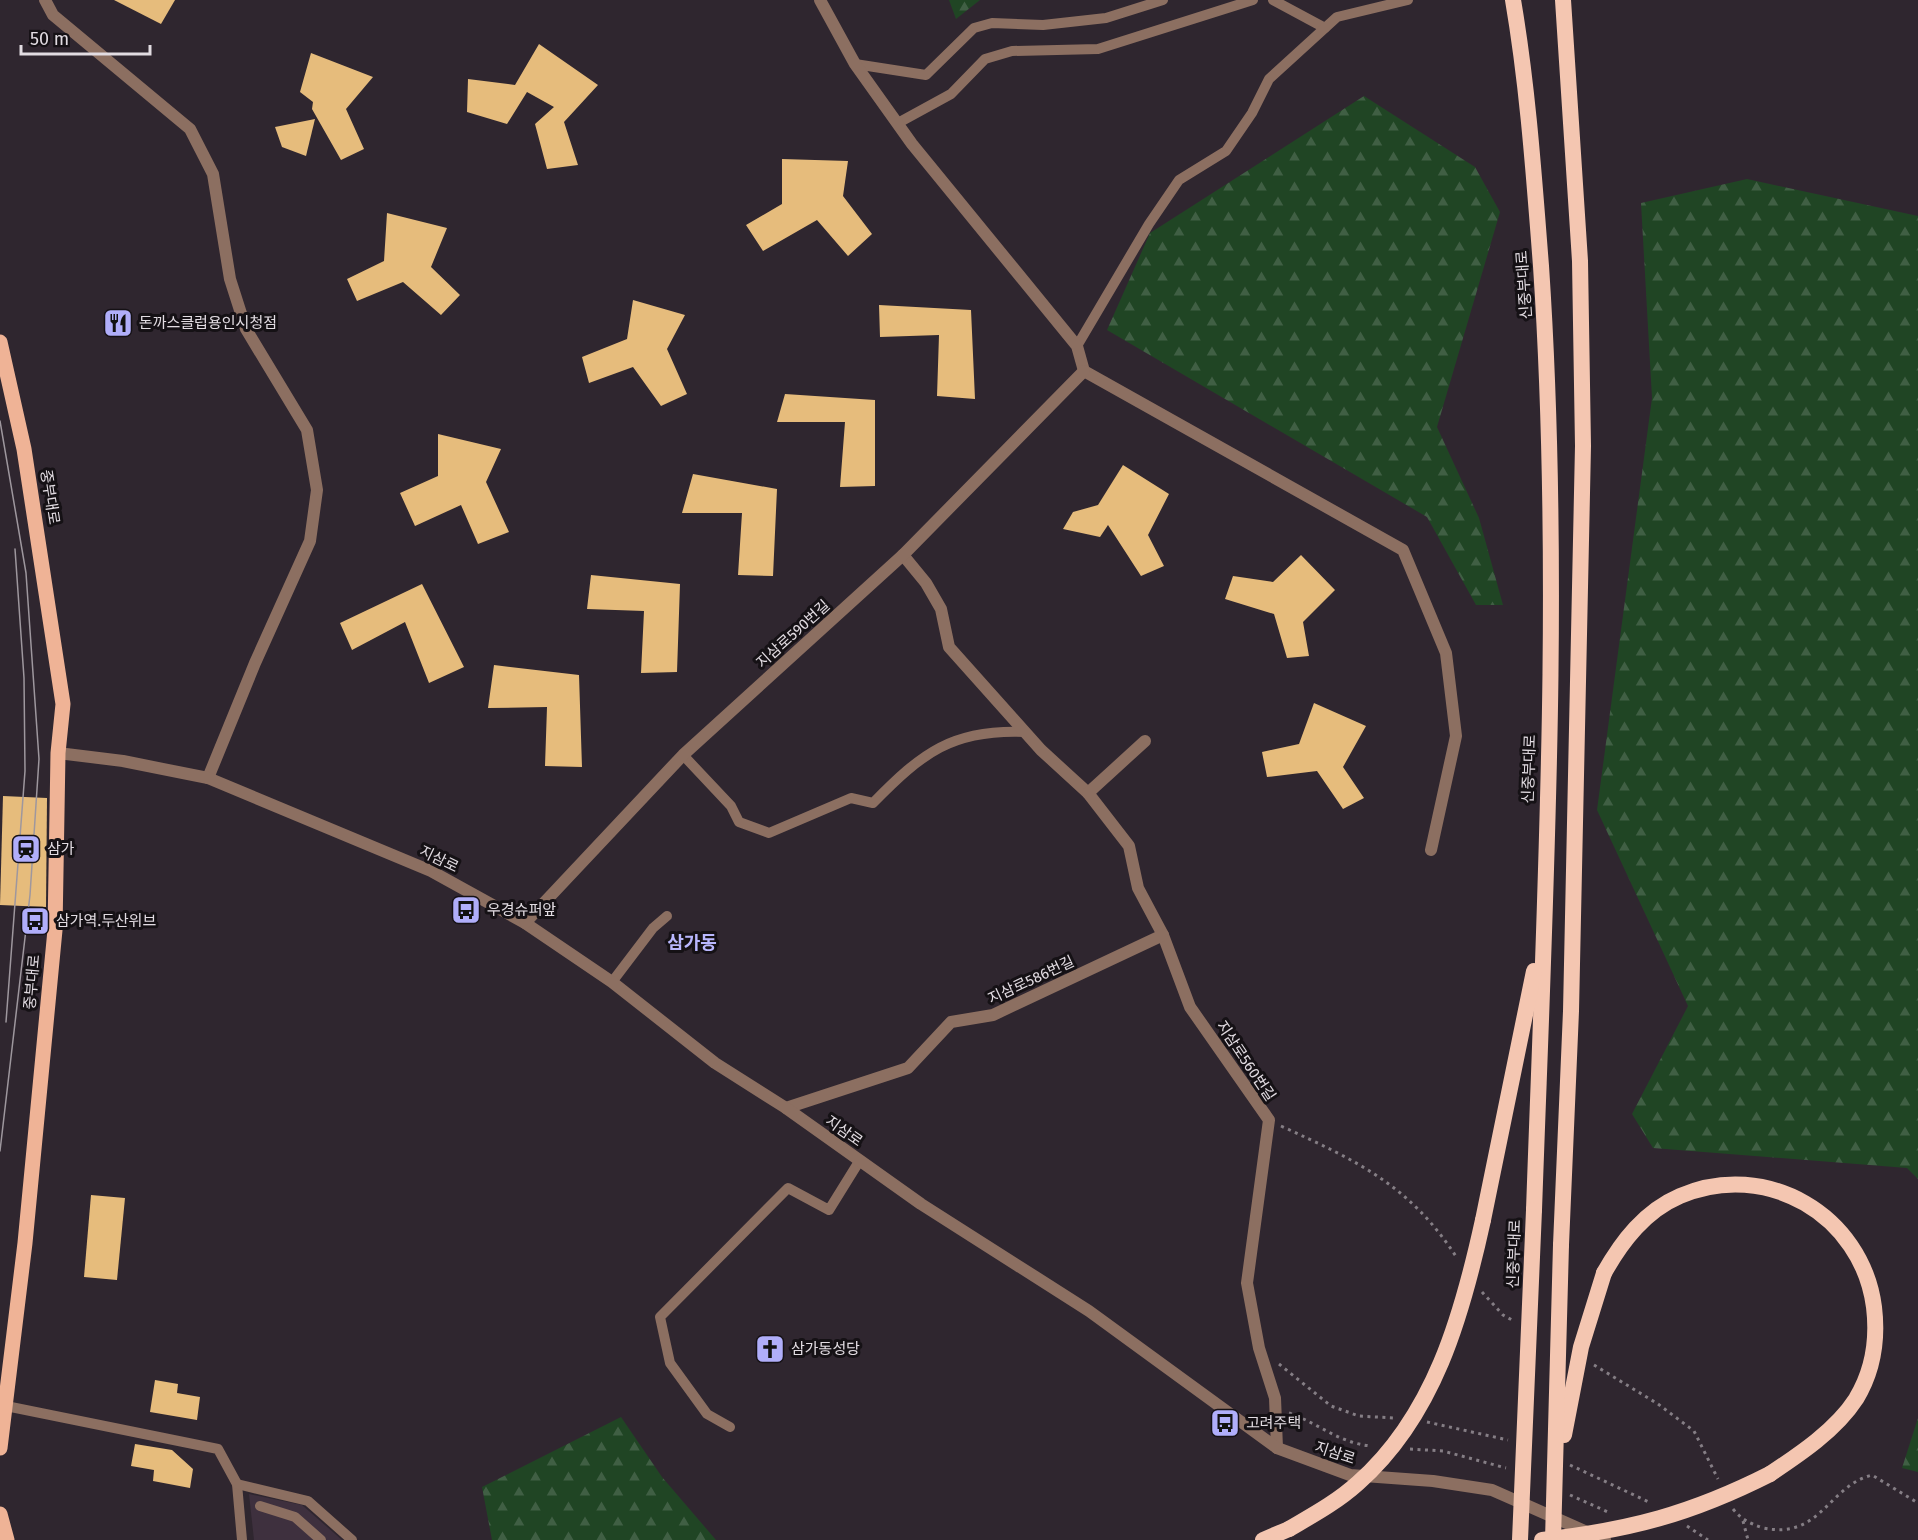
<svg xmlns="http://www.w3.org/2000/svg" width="1918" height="1540" font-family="'Fira Sans','Noto Sans KR',sans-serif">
<defs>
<pattern id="forest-firs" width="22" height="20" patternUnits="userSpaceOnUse" patternTransform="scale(1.5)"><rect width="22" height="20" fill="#204524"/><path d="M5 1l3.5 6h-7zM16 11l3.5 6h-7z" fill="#405f44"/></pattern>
</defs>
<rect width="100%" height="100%" fill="#2f262f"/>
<path fill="#3e303e" d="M249,1494L302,1505L342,1540H254Z"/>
<g fill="url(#forest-firs)">
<path d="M949,0H980L956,19Z"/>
<path d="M1364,96L1475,167L1500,212L1437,427L1479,518L1503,605H1476L1427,517L1107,330L1150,233Z"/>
<path d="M1747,179L1918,216V1179L1907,1168L1653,1148L1632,1114L1688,1006L1597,810L1652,398L1641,203Z"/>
<path d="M621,1417L662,1477L716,1540H492L482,1487Z"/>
<path d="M1918,1418V1472L1902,1468Z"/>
</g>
<g fill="#e6bc7c">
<path d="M114,0H175L161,24Z"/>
<path d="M539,44L598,85L564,122L578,165L547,169L535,124L554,107L527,92L507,124L467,112L468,79L515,85Z"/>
<path d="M311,53L373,77L346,109L364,149L341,160L312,109L313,102L300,92Z"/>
<path d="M315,119L306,156L282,147L275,127Z"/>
<path d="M782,159L848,161L843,196L872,234L848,256L817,220L763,251L746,225L782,204Z"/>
<path d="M387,213L447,228L431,267L460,295L441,315L403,282L357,301L347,279L384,261Z"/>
<path d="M633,300L685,315L667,349L687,394L661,406L633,367L589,383L582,357L627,339Z"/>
<path d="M879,305L971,310L975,399L937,396L939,335L880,337Z"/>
<path d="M785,394L875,400V486L840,487L845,422H777Z"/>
<path d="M438,434L501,449L486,482L509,532L478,544L461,505L415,526L400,493L438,476Z"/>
<path d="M1123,465L1169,494L1148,535L1164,566L1141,576L1108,525L1100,537L1063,529L1073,512L1098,505Z"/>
<path d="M693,474L777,489L773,576L738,575L742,513H682Z"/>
<path d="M1301,555L1335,590L1303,622L1309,656L1287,658L1274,614L1225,599L1233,576L1273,582Z"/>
<path d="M591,575L680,584L677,672L641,673L644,611L587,609Z"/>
<path d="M422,584L464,667L429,683L405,622L352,650L340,623Z"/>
<path d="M494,665L579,675L582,767L545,766L547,707L488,708Z"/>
<path d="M1314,703L1366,726L1343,767L1364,798L1343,809L1317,771L1267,777L1262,752L1299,744Z"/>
<path d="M3,796L47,798L46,907L0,905Z"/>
<path d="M91,1195L125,1198L117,1280L84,1277Z"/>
<path d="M155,1380L178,1384L177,1393L200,1397L197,1420L150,1412Z"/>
<path d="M135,1444L172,1450L193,1469L190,1488L153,1481L154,1470L131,1466Z"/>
</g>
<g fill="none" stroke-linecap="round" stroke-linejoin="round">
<g stroke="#857e85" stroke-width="3" stroke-dasharray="3 4.5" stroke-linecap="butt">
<path d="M1281,1126C1357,1161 1410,1185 1457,1258"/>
<path d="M1482,1292L1503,1315L1512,1320"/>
<path d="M1279,1364L1331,1406L1359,1416L1394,1418"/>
<path d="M1594,1365L1658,1404L1694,1431L1718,1479"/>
<path d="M1289,1413C1318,1423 1339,1443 1371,1446"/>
<path d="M1427,1422L1508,1440"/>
<path d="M1410,1449L1443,1451L1506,1468"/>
<path d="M1570,1465L1651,1503"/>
<path d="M1570,1495L1608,1512"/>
<path d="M1733,1509C1742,1520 1749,1523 1763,1528C1821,1540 1828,1486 1872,1475L1918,1503"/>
<path d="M1743,1521L1748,1540"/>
<path d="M1687,1526L1708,1540"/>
</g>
<g stroke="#8c6f61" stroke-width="10">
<path d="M1273,0L1325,28"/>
<path d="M855,64L926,75L974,28L992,23L1043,25L1106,18L1163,0"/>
<path d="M898,123L951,94L985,59L1012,51L1098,49L1253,0"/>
<path d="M1077,346L1149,224L1179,180L1226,151L1252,113L1269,79L1337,17L1408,0"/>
<path d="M683,755L731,806L739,822L769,833L851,798L873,803C922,753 952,729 1025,732"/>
<path d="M612,982L653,928L667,916"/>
<path d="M6,1406L218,1449L237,1484L242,1540"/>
<path d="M730,1427L707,1414L670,1363L660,1317L788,1188L829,1210L860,1160"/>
<path d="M237,1484L308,1501L352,1540"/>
<path d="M260,1506L295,1517L321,1540"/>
</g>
<g stroke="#8c6f61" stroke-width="12">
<path d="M45,0L53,15L190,129L213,174L230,279L246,329L307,430L317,490L310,541L255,663L208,778"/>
<path d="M820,0L855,64L912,144L1077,346L1084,371L1403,550L1446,653L1456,736L1431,850"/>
<path d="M903,555L926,583L941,609L949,647L1041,750L1088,793"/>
<path d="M1145,741L1088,793L1129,846L1138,888L1163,935L1190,1007L1269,1120L1247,1283L1259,1348L1275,1398L1277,1448"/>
<path d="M786,1108L908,1068L951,1022L993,1015L1163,935"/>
</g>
<g stroke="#8c6f61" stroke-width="12">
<path d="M58,753L123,761L208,778L431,871L525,923L612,982L715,1063L786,1108L921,1204L1089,1311L1277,1448L1350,1475L1433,1481L1492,1490L1605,1540"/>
<path d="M525,923L683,755L903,555L1084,371"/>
</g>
<g stroke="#efb396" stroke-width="15">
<path d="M0,342L24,449L63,704L58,753L55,930L25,1243L0,1448"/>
<path d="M0,1514L7,1540"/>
</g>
<g stroke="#f4c6b1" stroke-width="16">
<path d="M1513,0C1528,88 1534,177 1541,266C1562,580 1545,896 1534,1210"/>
<path d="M1483,1220L1534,971"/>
<path d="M1561,1245L1571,1011L1583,446L1580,261L1563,0"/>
<path d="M1604,1273C1622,1241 1645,1211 1680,1196C1766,1159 1862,1215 1874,1307C1878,1340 1873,1371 1856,1399C1836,1430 1800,1454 1770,1474"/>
<path d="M1263,1540L1289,1529"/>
</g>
<g stroke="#9e979e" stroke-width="1.5">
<path d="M0,421L26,573L39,759L30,895L0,1151"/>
<path d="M6,1022L25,771L24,678L15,549"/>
</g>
<g stroke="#f4c6b1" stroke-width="16">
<path d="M1564,1435L1581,1347L1604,1273"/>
<path d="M1289,1529C1313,1515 1337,1502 1358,1483C1434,1416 1462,1316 1483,1220"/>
<path d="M1520,1540L1534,1210"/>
<path d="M1542,1540C1630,1530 1691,1514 1770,1474"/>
<path d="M1553,1540L1561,1245"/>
</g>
</g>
<defs>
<g id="restaurant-square" transform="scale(1.5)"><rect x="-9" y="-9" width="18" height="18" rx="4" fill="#b0aefa" stroke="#151115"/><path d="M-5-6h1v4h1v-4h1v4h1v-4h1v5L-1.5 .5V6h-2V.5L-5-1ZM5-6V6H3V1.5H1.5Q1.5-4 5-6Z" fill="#111"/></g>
<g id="station-square" transform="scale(1.5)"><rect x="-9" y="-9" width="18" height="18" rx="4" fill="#b0aefa" stroke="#151115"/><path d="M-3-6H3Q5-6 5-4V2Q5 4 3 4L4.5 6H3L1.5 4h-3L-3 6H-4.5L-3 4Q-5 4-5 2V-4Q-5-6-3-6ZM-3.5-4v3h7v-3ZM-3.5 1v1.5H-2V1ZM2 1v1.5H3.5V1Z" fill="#111"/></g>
<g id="bus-square" transform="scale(1.5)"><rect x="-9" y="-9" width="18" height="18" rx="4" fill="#b0aefa" stroke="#151115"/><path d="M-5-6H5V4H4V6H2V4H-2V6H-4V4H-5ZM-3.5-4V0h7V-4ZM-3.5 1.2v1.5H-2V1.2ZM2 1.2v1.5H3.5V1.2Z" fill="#111"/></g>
<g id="church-square" transform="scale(1.5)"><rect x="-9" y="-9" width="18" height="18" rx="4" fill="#b0aefa" stroke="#151115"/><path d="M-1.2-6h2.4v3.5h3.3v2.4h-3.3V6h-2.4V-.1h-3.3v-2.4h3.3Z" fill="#111"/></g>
</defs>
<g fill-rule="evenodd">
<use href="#restaurant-square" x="118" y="323"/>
<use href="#station-square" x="26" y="849"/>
<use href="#bus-square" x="466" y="910"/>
<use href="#bus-square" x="35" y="921"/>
<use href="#church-square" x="770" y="1349"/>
<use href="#bus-square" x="1225" y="1423"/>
</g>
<g text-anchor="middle" stroke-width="6" stroke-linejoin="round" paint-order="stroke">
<g font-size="15" fill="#e2dce2" stroke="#151115">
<text transform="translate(1524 285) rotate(-94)" y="5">신중부대로</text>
<text transform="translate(50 497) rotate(81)" y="5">중부대로</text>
<text transform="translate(793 634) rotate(-42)" y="5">지삼로590번길</text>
<text transform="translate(1529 769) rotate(-88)" y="5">신중부대로</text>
<text transform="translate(439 859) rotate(26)" y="5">지삼로</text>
<text transform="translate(1031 980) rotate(-25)" y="5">지삼로586번길</text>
<text transform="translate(32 982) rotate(-85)" y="5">중부대로</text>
<text transform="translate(1246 1061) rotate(56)" y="5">지삼로560번길</text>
<text transform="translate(844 1131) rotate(35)" y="5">지삼로</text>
<text transform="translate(1514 1254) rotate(-88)" y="5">신중부대로</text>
<text transform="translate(1335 1453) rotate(18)" y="5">지삼로</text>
</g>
<g font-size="15" fill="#e2dce2" stroke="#151115" text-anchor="start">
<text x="139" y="328">돈까스클럽용인시청점</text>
<text x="47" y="854">삼가</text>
<text x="487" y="915">우경슈퍼앞</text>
<text x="56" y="926">삼가역.두산위브</text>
<text x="791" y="1354">삼가동성당</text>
<text x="1246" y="1428">고려주택</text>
</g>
<g font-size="18" font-weight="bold" fill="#b9b7fe" stroke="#151115">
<text x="692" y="949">삼가동</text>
</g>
</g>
<path d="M21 45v9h129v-9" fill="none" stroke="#e2dce2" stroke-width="3"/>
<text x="30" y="45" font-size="18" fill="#e2dce2" stroke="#151115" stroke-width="4.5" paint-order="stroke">50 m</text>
</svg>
